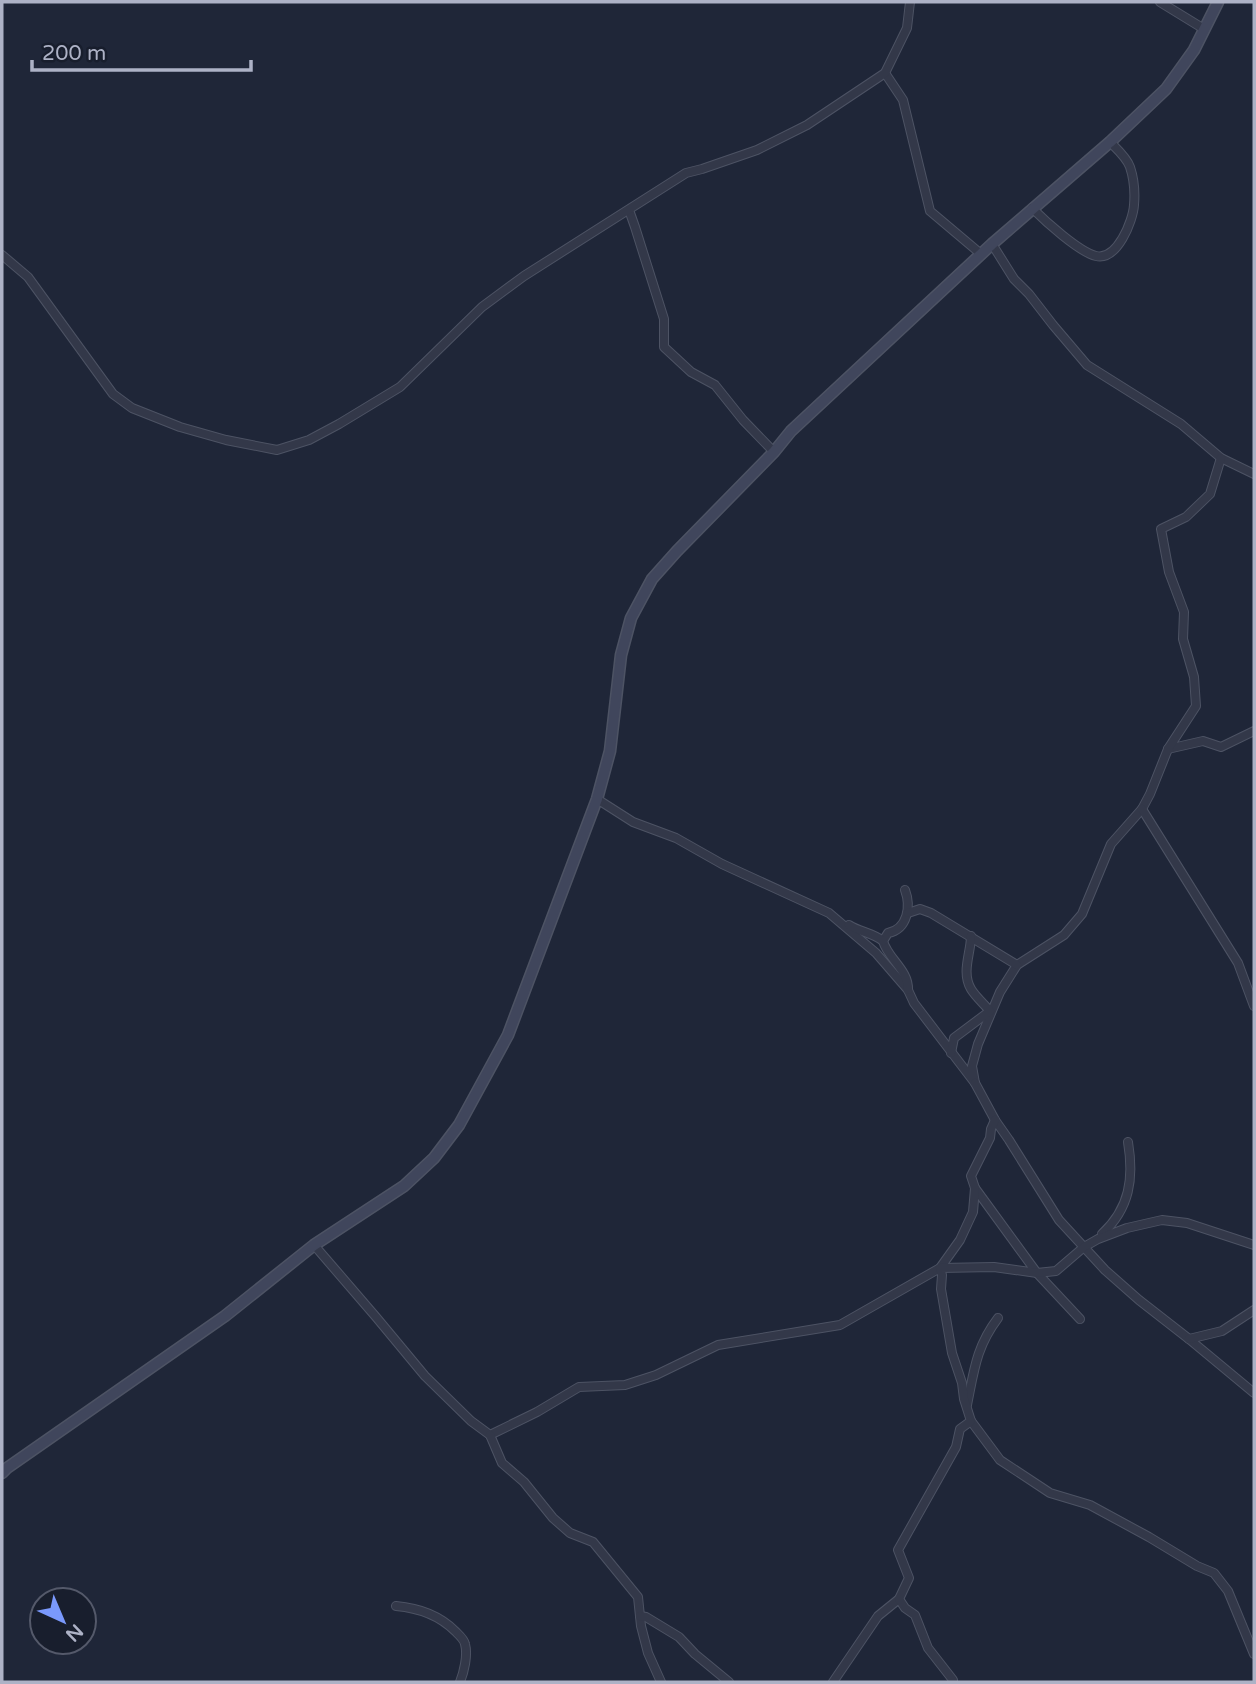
<svg xmlns="http://www.w3.org/2000/svg" width="1256" height="1684" font-family="'Varela Round',sans-serif">
<rect width="100%" height="100%" fill="#1f2638"/>
<g fill="none" stroke-linecap="round" stroke-linejoin="round">
<g stroke="#4d5364" stroke-width="10">
<g id="street">
<path d="M1160,2L1204,29"/>
<path d="M885,73L903,100L930,211L981,254"/>
<path d="M1032,208C1045,221 1079,252 1096,256C1117,261 1133,221 1134,205C1135,193 1134,179 1130,167C1127,158 1117,149 1110,142"/>
<path d="M629,210L635,227L664,319V347L691,372L715,385L743,420L774,452"/>
<path d="M992,244L1014,279L1029,294L1053,325L1087,365L1181,424L1221,458L1254,474"/>
<path d="M2,255L28,277L113,394L132,408L180,427L226,440L277,450L309,440L339,424L400,387L482,307L524,276L686,173L702,169L757,150L807,125L885,73L907,28L910,2"/>
<path d="M1168,749L1203,741L1221,747L1254,731"/>
<path d="M597,799L633,822L676,838L722,864L829,913L876,953L908,990L914,1003L975,1083L972,1066L978,1044L1000,992L1017,965L1064,935L1082,914L1111,844L1142,809L1150,794L1168,749L1196,706L1194,677L1183,639L1184,612L1169,572L1161,529L1186,517L1210,494L1221,458"/>
<path d="M1142,809L1238,963L1254,1006"/>
<path d="M905,890C911,906 908,929 888,933L883,941C888,959 909,970 908,990"/>
<path d="M908,913L920,909L931,913L1017,965"/>
<path d="M849,925C860,932 873,933 883,941"/>
<path d="M951,1053L954,1038L990,1011C984,1004 975,996 971,989C961,972 971,953 971,936"/>
<path d="M975,1083L995,1120L1009,1140L1059,1220L1105,1270L1139,1300L1189,1339L1254,1393"/>
<path d="M975,1188L1037,1273L1080,1319"/>
<path d="M1102,1234C1130,1208 1134,1178 1128,1142"/>
<path d="M314,1245L376,1317L425,1376L471,1421L490,1435L537,1412L579,1387L625,1385L656,1375L718,1345L840,1325L940,1268L960,1240L973,1212L975,1188L971,1176L990,1138L991,1129L995,1120"/>
<path d="M1189,1339L1222,1331L1254,1310"/>
<path d="M967,1405C974,1371 976,1347 998,1318"/>
<path d="M971,1421L1000,1460L1050,1493L1090,1505L1149,1537L1197,1566L1214,1573L1228,1591L1254,1654"/>
<path d="M490,1435L502,1463L524,1482L553,1518L570,1533L593,1542L638,1597L641,1626L648,1653L661,1682"/>
<path d="M396,1606C419,1608 439,1615 455,1631C459,1635 464,1639 465,1644C468,1655 464,1672 460,1682"/>
<path d="M640,1616L646,1617L679,1637L695,1654L729,1682"/>
<path d="M833,1682L878,1616L899,1599"/>
<path d="M953,1682V1680L928,1648L915,1615L905,1608L899,1599L909,1578L898,1550L956,1447L960,1429L971,1421L964,1399L962,1383L952,1353L941,1289L942,1275L940,1268L994,1267L1037,1273L1056,1271L1084,1247L1098,1239L1127,1228L1162,1220L1187,1223L1254,1245"/>
</g>
</g>
<g stroke="#4d5364" stroke-width="13">
<path id="secondary" d="M2,1473L7,1468L225,1316L314,1245L404,1186L434,1158L459,1125L508,1035L597,799L610,751L621,655L631,618L652,579L677,551L774,452L791,431L992,244L1110,142L1166,89L1194,50L1218,2"/>
</g>
<use href="#street" stroke="#333849" stroke-width="8"/>
<use href="#secondary" stroke="#40465c" stroke-width="10"/>
</g>
<rect width="1256" height="1684" fill="none" stroke="#adb2c6" stroke-width="7"/>
<g transform="translate(63 1621) rotate(136)"><circle r="33" fill="#181e2d" stroke="#54596a" stroke-width="2"/>
<path d="M0-5L12 26L0 18L-12 26Z" fill="#7a99fd"/>
<text y="-10" font-size="19" font-weight="bold" text-anchor="middle" fill="#adb2c6">N</text>
</g>
<path d="M32 60v10h219v-10" fill="none" stroke="#adb2c6" stroke-width="3.5"/>
<text x="42" y="60" font-size="21" fill="#adb2c6" stroke="#181e2d" stroke-width="5" paint-order="stroke">200 m</text>
</svg>
